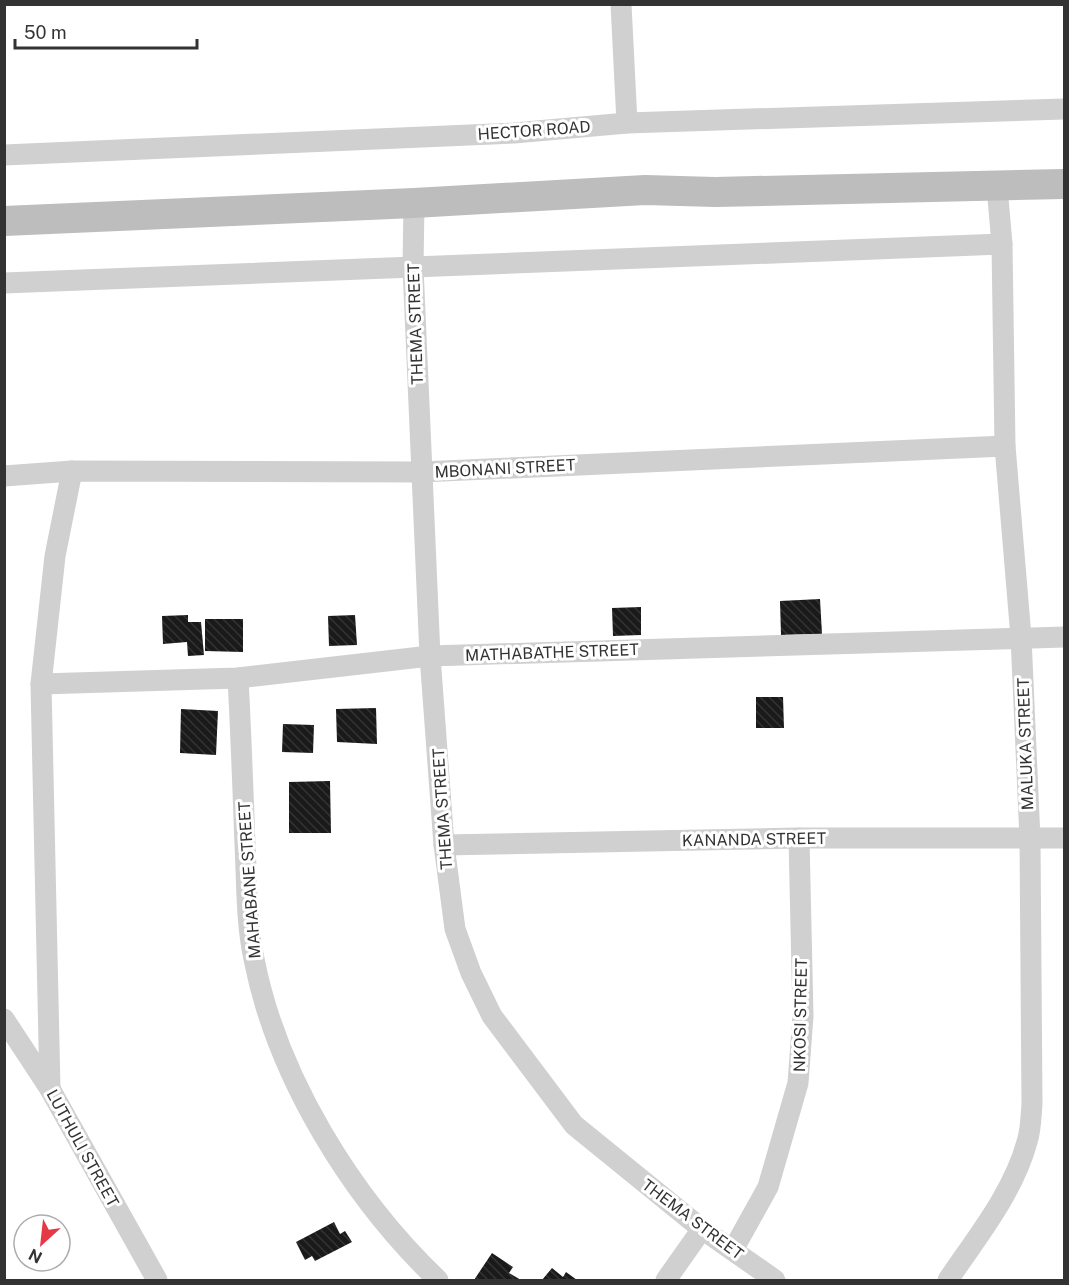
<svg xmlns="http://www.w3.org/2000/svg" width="1069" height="1285" font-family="'Public Sans',sans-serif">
<defs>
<pattern id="building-back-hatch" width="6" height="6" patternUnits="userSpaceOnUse" patternTransform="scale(1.5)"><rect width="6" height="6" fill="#1a1a1a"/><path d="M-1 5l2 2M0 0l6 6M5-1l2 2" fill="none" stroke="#333"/></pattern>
</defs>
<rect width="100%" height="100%" fill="#fff"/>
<g fill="url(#building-back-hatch)">
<path d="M820,599L822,634L781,635L780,601Z"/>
<path d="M641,607V635L613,636L612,608Z"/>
<path d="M188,615V622H201L204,655L188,656L187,642L163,644L162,616Z"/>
<path d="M355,615L357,645L329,646L328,616Z"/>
<path d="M205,619H243V652L205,651Z"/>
<path d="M756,697H783L784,728H756Z"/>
<path d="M376,708L377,744L337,742L336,709Z"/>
<path d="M181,709L218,711L216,755L180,753Z"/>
<path d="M283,724L314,725L313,753L282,752Z"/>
<path d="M330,781L331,833H289V782Z"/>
<path d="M334,1222L340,1234L345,1231L352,1242L315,1261L312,1256L305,1260L296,1242Z"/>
<path d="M492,1253L513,1267L509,1273L521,1280H474Z"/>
<path d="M552,1268L563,1277L566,1272L577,1280H542Z"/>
</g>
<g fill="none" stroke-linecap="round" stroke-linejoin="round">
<g stroke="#d0d0d0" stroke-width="21">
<path d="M621,4L627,123"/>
<path d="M4,155L514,133L627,123L1064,109"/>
<path d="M414,203L413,267L430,656L444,845L455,929L471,973L492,1016L574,1125L702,1229L775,1280"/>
<path d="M4,283L1002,244"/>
<path d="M4,476L72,471L421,472L1005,446"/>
<path d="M238,678C241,734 243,790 245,845C247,882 246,922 254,959C277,1077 352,1198 438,1280"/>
<path d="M41,684L238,678L430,656L1064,637"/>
<path d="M444,845L799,838H1064"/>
<path d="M4,1019L50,1089L157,1280"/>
<path d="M50,1089L41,684L55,556L72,471"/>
<path d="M733,1250L768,1187L798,1083L803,1016L799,838"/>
<path d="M666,1280L702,1229"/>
<path d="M948,1280C977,1237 1013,1193 1027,1142C1031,1130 1031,1116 1032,1104L1030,839L1021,637L1005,446L1002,244L997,187"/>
</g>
<path stroke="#bdbdbd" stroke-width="30" d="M4,221L414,203L645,190L715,192L1064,184"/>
</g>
<g text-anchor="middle" stroke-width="6" stroke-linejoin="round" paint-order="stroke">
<g font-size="16" fill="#333" stroke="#fff">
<text transform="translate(534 130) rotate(-4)" y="6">HECTOR ROAD</text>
<text transform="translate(415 324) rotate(-92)" y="6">THEMA STREET</text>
<text transform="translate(505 468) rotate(-3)" y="6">MBONANI STREET</text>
<text transform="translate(552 652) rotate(-2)" y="6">MATHABATHE STREET</text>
<text transform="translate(1025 744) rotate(-92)" y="6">MALUKA STREET</text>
<text transform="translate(442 809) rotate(-94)" y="6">THEMA STREET</text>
<text transform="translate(754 839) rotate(-1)" y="6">KANANDA STREET</text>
<text transform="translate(249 880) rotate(-94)" y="6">MAHABANE STREET</text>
<text transform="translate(800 1015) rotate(-89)" y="6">NKOSI STREET</text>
<text transform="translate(83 1148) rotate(61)" y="6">LUTHULI STREET</text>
<text transform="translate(693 1219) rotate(37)" y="6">THEMA STREET</text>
</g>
</g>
<rect width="1069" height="1285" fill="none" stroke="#333333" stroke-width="12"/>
<g transform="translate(42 1243) rotate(207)"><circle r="28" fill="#ffffff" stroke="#adadad" stroke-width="1.5"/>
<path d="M0-4.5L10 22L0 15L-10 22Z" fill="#e63946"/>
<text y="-9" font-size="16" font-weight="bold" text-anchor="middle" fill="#333333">N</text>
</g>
<path d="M15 39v9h182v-9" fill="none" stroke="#333333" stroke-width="3"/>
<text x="24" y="39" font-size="18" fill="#333333" stroke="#ffffff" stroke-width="4.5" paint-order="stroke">50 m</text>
</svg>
